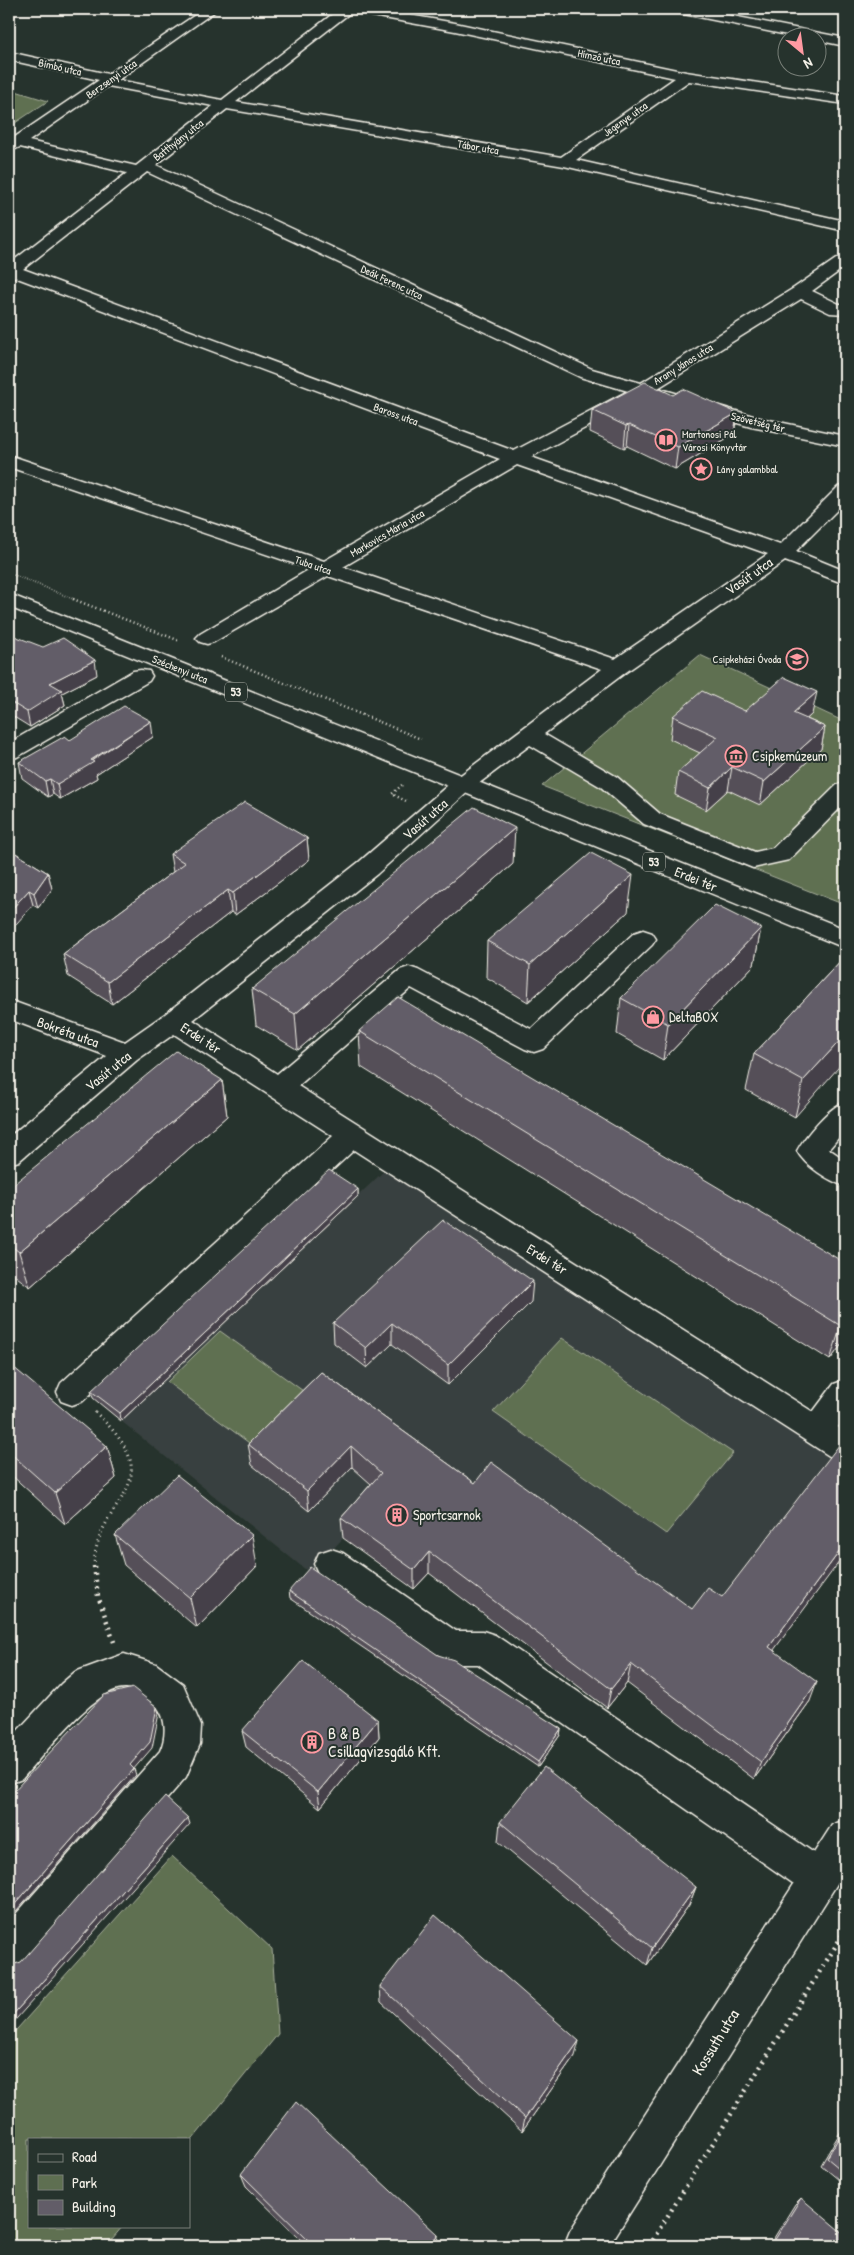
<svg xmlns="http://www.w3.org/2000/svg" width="854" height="2255" font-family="'Patrick Hand',sans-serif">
<rect width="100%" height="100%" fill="#26332d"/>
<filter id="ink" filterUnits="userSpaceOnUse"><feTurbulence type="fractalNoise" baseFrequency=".02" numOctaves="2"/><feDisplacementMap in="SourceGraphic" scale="10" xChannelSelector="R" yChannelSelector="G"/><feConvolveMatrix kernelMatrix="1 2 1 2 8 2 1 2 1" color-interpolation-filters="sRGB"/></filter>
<g filter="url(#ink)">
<path fill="#38403f" d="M385,1170L845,1464V1554L763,1666L810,1701L754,1779L644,1696L648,1656L607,1708L429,1573L414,1589L343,1538L311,1574L121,1421Z"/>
<g fill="#5e6f51" stroke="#a9b09c">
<path d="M9,89L48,101L9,127Z"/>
<path d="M700,655L845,722V905L542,786Z"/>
<path d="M220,1331L317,1401L264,1454L167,1382Z"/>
<path d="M562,1338L733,1453L666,1534L493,1412Z"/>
<path d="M172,1856L272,1949L278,2034L189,2144V2139H29V2226H123L106,2246H9V2038Z"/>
</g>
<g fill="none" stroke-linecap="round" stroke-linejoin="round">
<g stroke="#f4f1e8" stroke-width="3">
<g id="minor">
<path d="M204,9H218L118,80L222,100L339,9H375L455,23L686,72L845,96V104L689,81L576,160L845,221V231L564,166L227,109L156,165L592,369L641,383L794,288L839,257L845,255V267L812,291L839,304H845V314L830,313L801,299L658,388L760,418L845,436V446L751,427L645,396L531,457L780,545L838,487L845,485V502L796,551L845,571V584L785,561L626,672L544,734L617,777L660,814L755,852L773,848L837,785L845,783V803L789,860L753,868L644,824L601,787L530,745L470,790L377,874L193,1020L277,1074L400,970L409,967L418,970L531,1029L634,933L643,930L652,933L656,939L652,945L543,1049L534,1052L525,1049L411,988L298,1086L813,1412L834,1384L845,1380V1417L838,1427L845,1432V1463L834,1459L354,1150L83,1401L72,1405L61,1401L57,1392L61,1383L333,1136L174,1034L137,1060L19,1161L9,1164V1137L107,1056L9,1019V1000L125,1042L165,1014L359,862L454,780L602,669L328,576L214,642L207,644L200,642L196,638L200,634L310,569L9,467V455L324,561L500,459L12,276L9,277V264L127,173L20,147L9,152V142L12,139L99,80L9,60V52L108,74ZM351,12L455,31L675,78L561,157L236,102ZM108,86L213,106L136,166L29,141ZM147,172L580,377L628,391L514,451L23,269ZM517,465L768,554L615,659L343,567Z"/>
<path d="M673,9H697L845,38V46L816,40V38H802L679,13Z"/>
<path d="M141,670L149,671L152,676L149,681L17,757L9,759V743L133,671Z"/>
<path d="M845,1102V1130L829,1149L845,1160V1186C829,1181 805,1166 797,1151C805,1136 829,1107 845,1102Z"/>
<path d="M331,1549L343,1553L456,1631H483L495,1635L814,1853L832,1825L845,1820V1871L609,2246H564L570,2231L794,1884L478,1664H451L439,1660L319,1575L314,1564L319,1553Z"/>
<path d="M124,1654L156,1664L183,1684L201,1726L200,1744L186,1777L23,1965L9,1970V1922L160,1751C166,1738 167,1720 158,1708C155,1704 150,1701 146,1699C140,1694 134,1689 126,1688C96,1685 42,1757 22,1779L9,1784V1740L61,1684L75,1672Z"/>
</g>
</g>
<g stroke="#f4f1e8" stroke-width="3">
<path id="major" d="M9,594L845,929V948L9,607Z"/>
</g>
<path stroke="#f4f1e8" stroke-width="2" stroke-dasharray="0.5 2" stroke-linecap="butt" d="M9,573L76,600"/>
<g stroke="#f4f1e8" stroke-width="2.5" stroke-dasharray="1 3" stroke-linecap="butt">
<path d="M73,599L180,641"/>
<path d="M221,657L421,739"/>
<path d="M402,785L392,794L406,801"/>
</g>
<path stroke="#f4f1e8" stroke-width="3" stroke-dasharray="1 4" stroke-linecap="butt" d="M94,1567C95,1495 177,1488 95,1412"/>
<g stroke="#f4f1e8" stroke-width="4.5" stroke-dasharray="2 5" stroke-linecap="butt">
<path d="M94,1566L98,1596L114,1642"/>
<path d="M649,2246L845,1931"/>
</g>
<use href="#minor" fill="#26332d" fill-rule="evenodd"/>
<use href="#major" fill="#26332d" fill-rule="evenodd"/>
</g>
<g fill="#545059" stroke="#f4f1e8">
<path d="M673,395L737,413L734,434L675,469L627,446L624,448L590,432L592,410Z"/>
<path d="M9,634L97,675L62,693L65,705L30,727L9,714Z"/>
<path d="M745,711L812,714L807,719L825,727L821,749L760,805L728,790L706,810L675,795L678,772L700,753L670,739L673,716Z"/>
<path d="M153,737L96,774L97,778L60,799L53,794L48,797L22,778L19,762L70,740Z"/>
<path d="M307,838L309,860L235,915L231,912L112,1004L68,976L63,954L173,872L170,854Z"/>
<path d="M9,849L48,873L52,889L38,908L33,905Z"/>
<path d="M513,864L298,1050L256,1025L252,989Z"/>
<path d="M628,912L528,1002L486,977L487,941Z"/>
<path d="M761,928L754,965L663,1060L617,1034L621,998Z"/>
<path d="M845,956L795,1117L746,1090L754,1054Z"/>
<path d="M359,1031L845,1263V1340L830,1360L361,1067Z"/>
<path d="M222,1080L227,1116L30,1287L9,1271V1188Z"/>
<path d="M358,1189V1196L121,1421L93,1398L91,1391Z"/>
<path d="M531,1302L448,1385L392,1344L367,1368L334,1343L333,1323Z"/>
<path d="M9,1368L107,1446L116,1478L65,1524L9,1473Z"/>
<path d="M321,1372L475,1483L692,1609L774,1650L810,1701L754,1779L627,1683L607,1708L429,1573L414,1589L343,1538L341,1518L371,1484L352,1467L309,1511L252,1465L248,1444Z"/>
<path d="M115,1535L257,1566L197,1628L124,1565Z"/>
<path d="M289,1591L438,1655L561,1729L560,1735L538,1767L290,1598Z"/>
<path d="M378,1720L379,1737L320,1808L246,1747L242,1731Z"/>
<path d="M500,1822L696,1887L689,1905L647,1965L498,1842Z"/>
<path d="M380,1986L575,2056L522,2131L381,2002Z"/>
<path d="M845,2124V2185L821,2165Z"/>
<path d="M241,2174L438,2235L437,2245V2246H307L246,2186Z"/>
<path d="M801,2198L845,2246H769L795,2204Z"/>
</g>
<g fill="#454149" stroke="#f4f1e8">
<path d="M737,413L734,434L675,469L678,447Z"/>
<path d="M629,425L627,446L624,448L626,426Z"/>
<path d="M95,660L97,675L62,693L65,705L30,727L27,712L50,683Z"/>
<path d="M817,692L812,714L789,735L793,713Z"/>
<path d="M151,721L153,737L96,774L97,778L60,799L57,784Z"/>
<path d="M825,727L821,749L760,805L764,782Z"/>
<path d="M732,767L728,790L706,810L710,788Z"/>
<path d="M50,779L53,794L48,797L45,781Z"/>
<path d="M11,789L15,804L9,808V790Z"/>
<path d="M515,828L513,864L298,1050L295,1014Z"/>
<path d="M307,838L309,860L235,915L233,893Z"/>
<path d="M48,873L52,889L38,908L34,893Z"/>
<path d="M633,875L628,912L528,1002L530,965Z"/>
<path d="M29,890L33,905L9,932V912Z"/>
<path d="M228,890L231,912L112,1004L108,982Z"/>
<path d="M761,928L754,965L663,1060L668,1024Z"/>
<path d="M845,1035V1060L795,1117L803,1081Z"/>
<path d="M222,1080L227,1116L30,1287L19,1252Z"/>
<path d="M358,1189V1196L121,1421L120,1413Z"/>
<path d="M533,1281L531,1302L448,1385V1365Z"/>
<path d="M845,1321V1340L830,1360L841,1326Z"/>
<path d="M392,1323V1344L367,1368L366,1348Z"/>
<path d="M107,1446L116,1478L65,1524L55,1493Z"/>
<path d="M351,1446L352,1467L309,1511L307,1491Z"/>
<path d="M252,1535L257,1566L197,1628L190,1598Z"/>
<path d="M845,1544V1554L762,1666L769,1647Z"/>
<path d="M429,1552V1573L414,1589V1570Z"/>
<path d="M631,1664L627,1683L607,1708L611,1689Z"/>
<path d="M817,1682L810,1701L754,1779L761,1762Z"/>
<path d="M157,1707L159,1713L152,1748L132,1771L130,1765Z"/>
<path d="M378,1720L379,1737L320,1808L318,1792Z"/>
<path d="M561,1729L560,1735L538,1767V1762Z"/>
<path d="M134,1769L136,1775L9,1919V1911Z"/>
<path d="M188,1818L190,1824L9,2027V2019Z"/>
<path d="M696,1887L689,1905L647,1965L652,1948Z"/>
<path d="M579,2041L575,2056L522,2131L525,2118Z"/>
<path d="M438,2235L437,2245V2246H430Z"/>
</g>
<g fill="#625d68" stroke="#f4f1e8">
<path d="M645,382L673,395L683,389L737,413L678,447L629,425L626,426L592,410Z"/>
<path d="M9,634L43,647L63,638L95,660L50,683L62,690L27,712L9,701Z"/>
<path d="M784,677L817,692L793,713L825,727L764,782L732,767L710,788L678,772L718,737L673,716L702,691L745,711Z"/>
<path d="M124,706L151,721L91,760L94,762L57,784L50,779L45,781L19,762L65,736L70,740Z"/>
<path d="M245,802L307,838L233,893L228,890L108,982L63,954L185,863L170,854Z"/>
<path d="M474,807L515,828L295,1014L252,989Z"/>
<path d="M9,849L48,873L34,893L29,890L9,912Z"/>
<path d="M591,853L633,875L530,965L487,941Z"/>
<path d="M715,905L761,928L668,1024L621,998Z"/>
<path d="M845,956V1035L803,1081L754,1054Z"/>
<path d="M398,997L845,1263V1321L841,1326L359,1031Z"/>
<path d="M176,1051L222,1080L19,1252L9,1244V1188Z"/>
<path d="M329,1170L358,1189L120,1413L91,1391Z"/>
<path d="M443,1220L533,1281L448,1365L392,1323L366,1348L333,1323Z"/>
<path d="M12,1366L107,1446L55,1493L9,1452V1368Z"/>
<path d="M321,1372L475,1483L491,1462L692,1609L708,1588L722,1597L843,1440L845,1441V1544L769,1647L817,1682L761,1762L631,1664L611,1689L429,1552L414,1570L341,1518L381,1473L351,1446L307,1491L248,1444Z"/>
<path d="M177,1475L252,1535L190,1598L115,1535Z"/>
<path d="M310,1567L438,1655L454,1660L561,1729L538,1762L289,1591Z"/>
<path d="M303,1661L378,1720L318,1792L242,1731Z"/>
<path d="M133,1688L157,1707L150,1742L130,1765L134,1769L9,1911V1796L104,1695Z"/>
<path d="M544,1767L696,1887L652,1948L500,1822Z"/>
<path d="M165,1797L188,1818L9,2019V1966L21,1962Z"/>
<path d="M435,1915L579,2041L525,2118L380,1986Z"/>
<path d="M296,2102L438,2235L430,2246H314L241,2174Z"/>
<path d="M845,2127V2173L827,2158Z"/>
<path d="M801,2198L845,2235V2246H771Z"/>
</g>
</g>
<defs>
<g id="library-ring" transform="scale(1.125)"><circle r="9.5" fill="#26332d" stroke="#ff9aa2" stroke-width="1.5"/><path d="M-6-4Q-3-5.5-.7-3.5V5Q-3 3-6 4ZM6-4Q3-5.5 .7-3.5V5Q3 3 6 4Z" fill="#ff9aa2"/></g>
<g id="sight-ring" transform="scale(1.125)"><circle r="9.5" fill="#26332d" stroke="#ff9aa2" stroke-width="1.5"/><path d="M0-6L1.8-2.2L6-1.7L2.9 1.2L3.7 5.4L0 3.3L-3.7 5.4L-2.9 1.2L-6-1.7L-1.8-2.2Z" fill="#ff9aa2"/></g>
<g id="school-ring" transform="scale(1.125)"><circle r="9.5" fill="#26332d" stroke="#ff9aa2" stroke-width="1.5"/><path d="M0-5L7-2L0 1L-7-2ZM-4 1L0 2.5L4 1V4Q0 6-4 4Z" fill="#ff9aa2"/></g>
<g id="museum-ring" transform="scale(1.125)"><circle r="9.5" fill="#26332d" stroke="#ff9aa2" stroke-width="1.5"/><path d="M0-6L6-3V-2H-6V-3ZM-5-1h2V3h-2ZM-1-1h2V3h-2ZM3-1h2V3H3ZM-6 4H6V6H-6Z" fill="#ff9aa2"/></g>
<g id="shop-ring" transform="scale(1.125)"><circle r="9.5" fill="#26332d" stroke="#ff9aa2" stroke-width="1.5"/><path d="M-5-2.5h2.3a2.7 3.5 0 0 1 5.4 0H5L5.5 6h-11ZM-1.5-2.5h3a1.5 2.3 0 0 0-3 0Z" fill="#ff9aa2"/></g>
<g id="building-ring" transform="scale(1.125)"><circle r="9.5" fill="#26332d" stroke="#ff9aa2" stroke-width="1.5"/><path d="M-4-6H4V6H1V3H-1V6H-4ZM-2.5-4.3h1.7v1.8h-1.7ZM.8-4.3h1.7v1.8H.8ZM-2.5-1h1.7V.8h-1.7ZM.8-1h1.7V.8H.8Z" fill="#ff9aa2"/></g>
</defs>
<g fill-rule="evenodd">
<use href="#library-ring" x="666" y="440"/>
<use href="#sight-ring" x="701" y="469"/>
<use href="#school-ring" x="797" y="659"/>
<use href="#museum-ring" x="736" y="756"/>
<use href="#shop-ring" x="653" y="1017"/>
<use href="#building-ring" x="397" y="1515"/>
<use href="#building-ring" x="312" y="1742"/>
</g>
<g text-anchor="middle" stroke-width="4" stroke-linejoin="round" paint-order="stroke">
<g font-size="11" fill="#f4f1e8" stroke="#26332d">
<text transform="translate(599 57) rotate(12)" y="4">Hímző utca</text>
<text transform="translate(60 67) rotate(13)" y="4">Bimbó utca</text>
<text transform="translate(111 79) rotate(-35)" y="4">Berzsenyi utca</text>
<text transform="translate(625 119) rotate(-35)" y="4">Jegenye utca</text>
<text transform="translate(178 140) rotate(-38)" y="4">Batthyány utca</text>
<text transform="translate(478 147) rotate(10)" y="4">Tábor utca</text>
<text transform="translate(392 282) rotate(25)" y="4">Deák Ferenc utca</text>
<text transform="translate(683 364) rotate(-32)" y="4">Arany János utca</text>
<text transform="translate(396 414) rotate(20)" y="4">Baross utca</text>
<text transform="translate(758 422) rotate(14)" y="4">Szövetség tér</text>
<text transform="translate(387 533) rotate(-30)" y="4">Markovics Mária utca</text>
<text transform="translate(313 565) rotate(19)" y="4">Tuba utca</text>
<text transform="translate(180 669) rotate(22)" y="4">Széchenyi utca</text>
</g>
<g font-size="11" fill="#f4f1e8" stroke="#26332d" text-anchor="start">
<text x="682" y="438">Martonosi Pál<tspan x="682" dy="13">Városi Könyvtár</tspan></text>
<text x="717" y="473">Lány galambbal</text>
<text x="781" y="663" text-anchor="end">Csipkeházi Óvoda</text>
</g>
<g fill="#26332d" stroke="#b6b8b0" stroke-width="1">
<rect x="225" y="682.5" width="22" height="19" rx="4"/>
<rect x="643" y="852.5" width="22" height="19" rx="4"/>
</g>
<g font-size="12" font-weight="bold" fill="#f4f1e8">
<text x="236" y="696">53</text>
<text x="654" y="866">53</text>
</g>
<g font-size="14" fill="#f4f1e8" stroke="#26332d">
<text transform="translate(749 576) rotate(-35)" y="5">Vasút utca</text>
<text transform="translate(425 819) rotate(-41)" y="5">Vasút utca</text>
<text transform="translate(696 879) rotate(22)" y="5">Erdei tér</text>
<text transform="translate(68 1032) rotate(20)" y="5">Bokréta utca</text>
<text transform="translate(201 1038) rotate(33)" y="5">Erdei tér</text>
<text transform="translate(108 1071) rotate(-39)" y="5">Vasút utca</text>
<text transform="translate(547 1259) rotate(32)" y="5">Erdei tér</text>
</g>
<g font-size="14" fill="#f4f1e8" stroke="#26332d" text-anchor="start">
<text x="752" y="761">Csipkemúzeum</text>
<text x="669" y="1022">DeltaBOX</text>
<text x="413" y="1520">Sportcsarnok</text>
</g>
<g font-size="16" fill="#f4f1e8" stroke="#26332d" text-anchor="start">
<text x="328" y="1739">B &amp; B<tspan x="328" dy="18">Csillagvizsgáló Kft.</tspan></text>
</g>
<g font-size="16" fill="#f4f1e8" stroke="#26332d">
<text transform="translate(715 2042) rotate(-58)" y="6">Kossuth utca</text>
</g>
</g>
<rect width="854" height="2255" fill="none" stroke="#26332d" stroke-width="30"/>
<rect x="15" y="15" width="824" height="2225" fill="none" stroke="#f4f1e8" stroke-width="2" filter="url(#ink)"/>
<rect x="28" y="2138" width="162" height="90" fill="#26332d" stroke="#787f78"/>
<rect x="38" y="2154" width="25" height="8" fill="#26332d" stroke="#787f78"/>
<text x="72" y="2162" font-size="15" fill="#f4f1e8">Road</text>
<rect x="38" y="2175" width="25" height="15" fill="#5e6f51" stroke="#787f78"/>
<text x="72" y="2188" font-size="15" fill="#f4f1e8">Park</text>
<rect x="38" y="2200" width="25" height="15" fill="#625d68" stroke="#787f78"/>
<text x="72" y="2212" font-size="15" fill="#f4f1e8">Building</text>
<g transform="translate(802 52) rotate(151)"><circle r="24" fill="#26332d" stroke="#787f78"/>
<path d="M0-4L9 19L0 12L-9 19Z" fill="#ff9aa2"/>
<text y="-8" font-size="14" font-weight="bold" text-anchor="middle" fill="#f4f1e8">N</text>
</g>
</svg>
